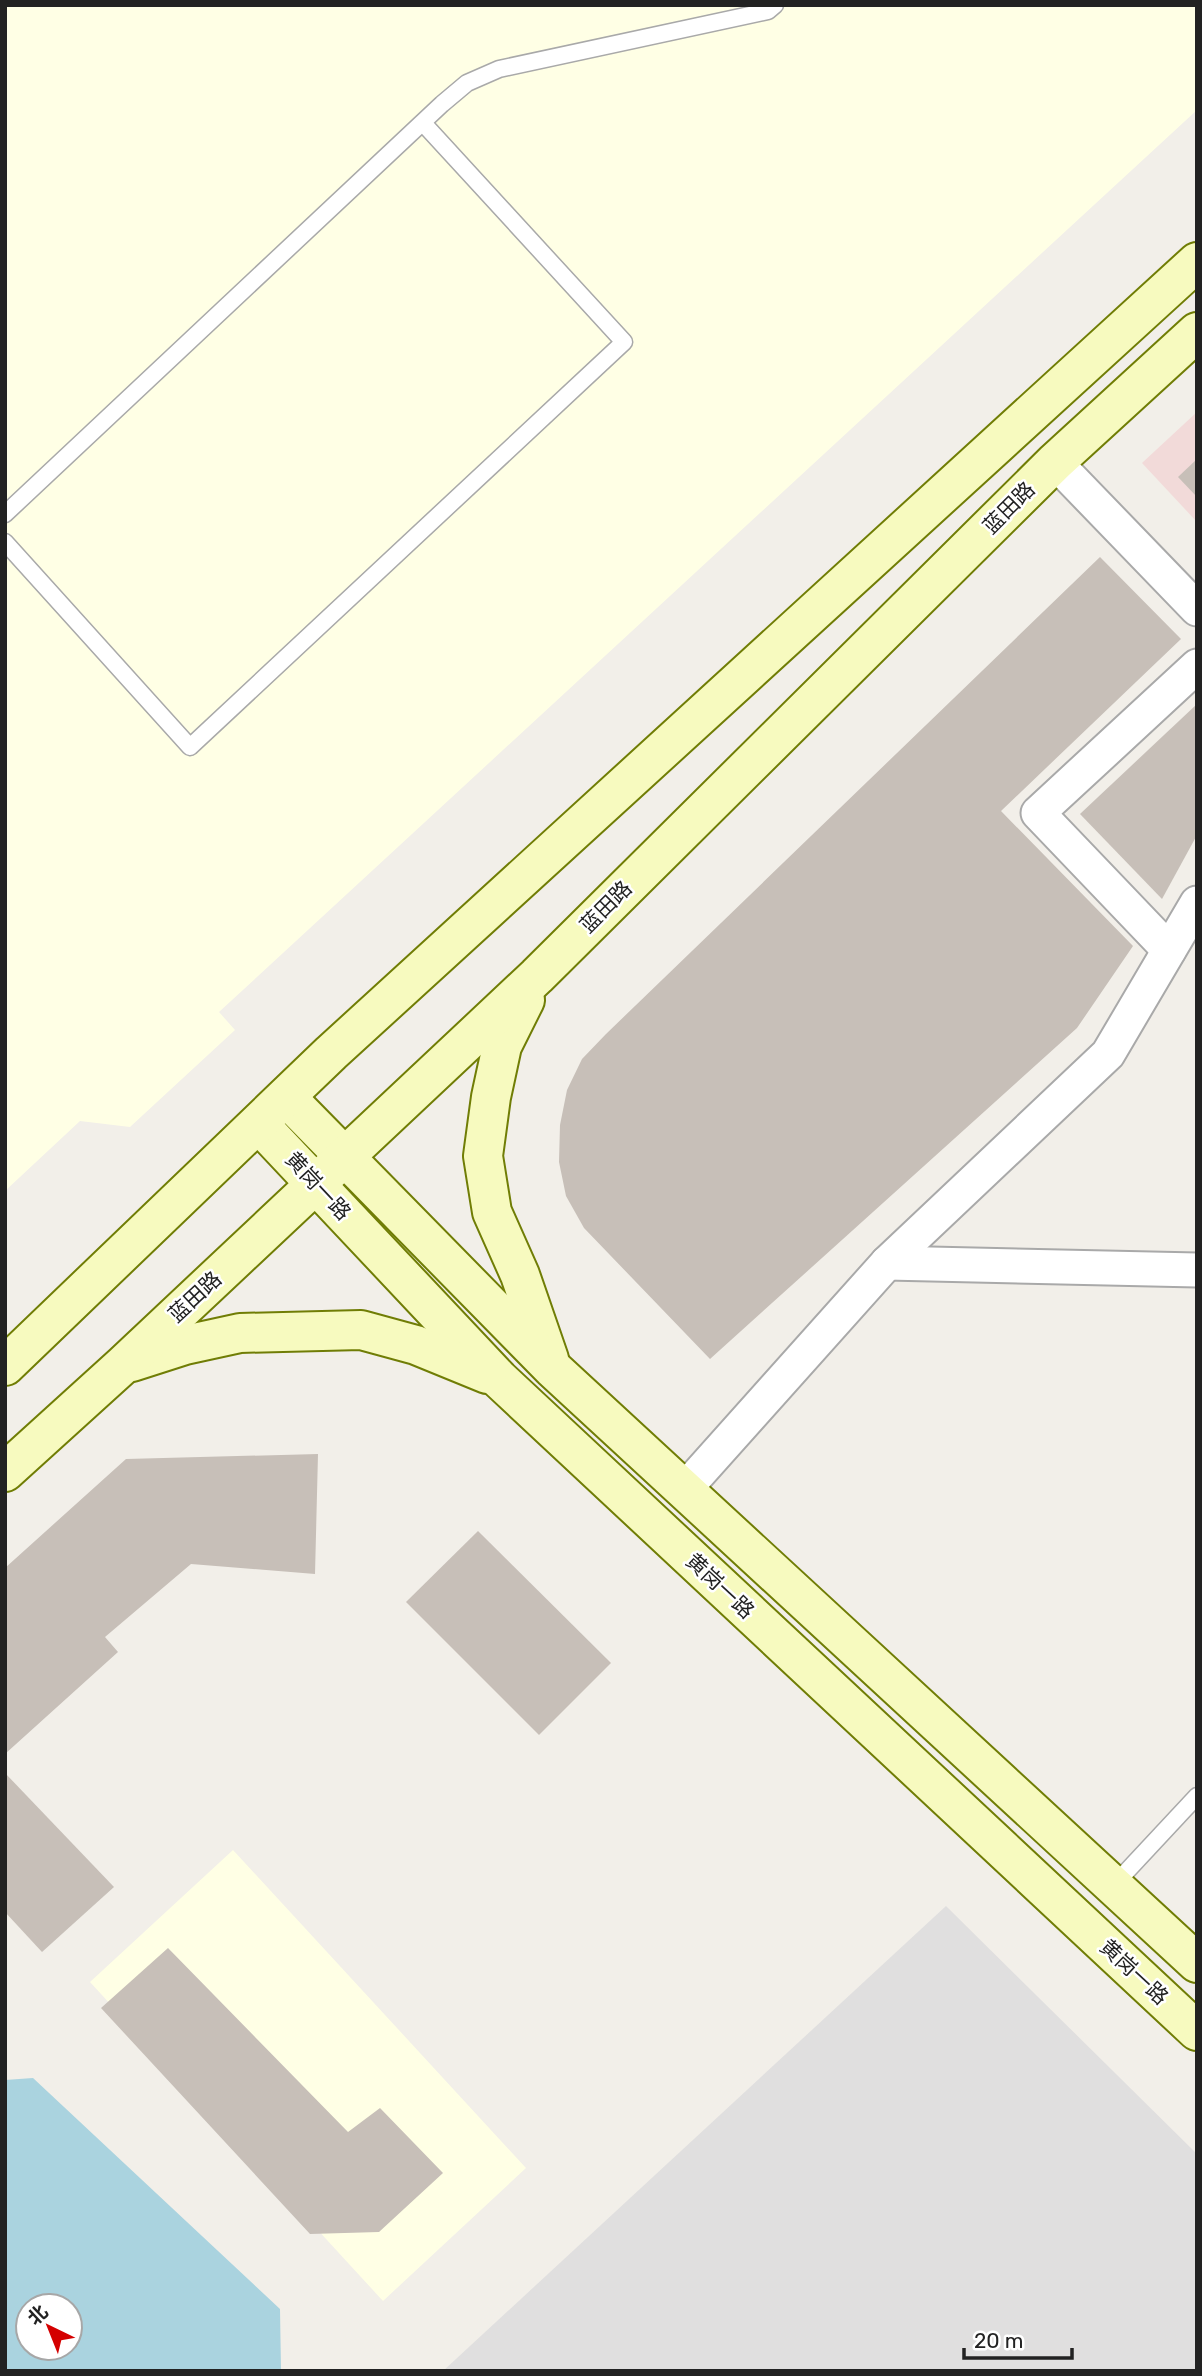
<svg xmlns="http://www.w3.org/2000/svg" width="1202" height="2376" font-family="Rubik,'Noto Sans SC',sans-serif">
<rect width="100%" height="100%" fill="#f2efe9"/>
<path fill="#e0dfdf" d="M946,1906L1197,2154V2371H443Z"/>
<path fill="#f2dad9" d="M1197,412V522L1142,463Z"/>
<g fill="#ffffe5">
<path d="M5,5H1197V110L219,1012L235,1030L130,1127L80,1121L5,1191Z"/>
<path d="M233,1850L526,2168L383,2301L90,1982Z"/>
</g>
<path fill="#aad3df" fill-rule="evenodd" d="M33,2078L280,2309L281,2371H5V2080ZM28,2306H70V2348H28Z"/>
<g fill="#c7bfb8">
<path d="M1197,459V497L1178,477Z"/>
<path d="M1100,557L1181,639L1001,811L1133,946L1077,1028L710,1359L584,1228L566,1196L559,1162L560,1125L567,1090L582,1059L606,1034Z"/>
<path d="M1197,704V835L1162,899L1080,814Z"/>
<path d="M318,1454L315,1574L191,1564L105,1637L118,1652L5,1754V1568L126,1459Z"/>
<path d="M478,1531L611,1663L539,1735L406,1602Z"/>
<path d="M5,1773L114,1887L42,1952L5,1912Z"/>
<path d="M168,1948L348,2132L380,2108L443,2173L379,2232L310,2234L101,2008Z"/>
</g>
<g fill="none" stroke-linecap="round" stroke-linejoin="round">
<g stroke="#a9a9a9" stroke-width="19">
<g id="service">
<path d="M5,514L442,104L467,83L499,69L768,11L775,5"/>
<path d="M5,542L190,747L624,342L423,123"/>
<path d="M1113,1886L1197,1796"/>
</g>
</g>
<g stroke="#a9a9a9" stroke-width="37">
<g id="minor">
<path d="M1055,462L1197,609"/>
<path d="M1169,950L1038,813L1197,666"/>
<path d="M887,1263L1197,1270"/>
<path d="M684,1490L887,1263L1108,1054L1197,903"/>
</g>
</g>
<g stroke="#707d05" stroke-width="42">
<g id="secondary">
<path d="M525,1000L502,1046L491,1097L483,1156L492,1212L520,1275L549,1359"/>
<path d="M286,1097L552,1368L1197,1963"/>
<path d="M259,1124L499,1379L1197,2031"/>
<path d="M132,1362L185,1345L240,1333L361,1330L416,1345L487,1374"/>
<path d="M5,1366L331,1053L1197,262"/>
<path d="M5,1472L123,1365L537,976L1055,462L1197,332"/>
</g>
</g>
<use href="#service" stroke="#fff" stroke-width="16"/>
<use href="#minor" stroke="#fff" stroke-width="33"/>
<use href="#secondary" stroke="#f7fabf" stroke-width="38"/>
</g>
<g text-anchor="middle" stroke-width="5" stroke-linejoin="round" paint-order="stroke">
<g font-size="21" fill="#222" stroke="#fff">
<text transform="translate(1009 508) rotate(-45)" y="7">蓝田路</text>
<text transform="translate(606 907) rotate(-45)" y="7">蓝田路</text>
<text transform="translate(318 1186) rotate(47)" y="7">黄岗一路</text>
<text transform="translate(195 1297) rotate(-43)" y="7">蓝田路</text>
<text transform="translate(720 1586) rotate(43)" y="7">黄岗一路</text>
<text transform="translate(1134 1972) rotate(43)" y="7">黄岗一路</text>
</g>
</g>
<rect width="1202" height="2376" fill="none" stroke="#222222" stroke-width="14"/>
<g transform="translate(49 2327) rotate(317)"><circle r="33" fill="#ffffff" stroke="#a7a7a7" stroke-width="2"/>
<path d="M0-5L12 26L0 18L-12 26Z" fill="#d40000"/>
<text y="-10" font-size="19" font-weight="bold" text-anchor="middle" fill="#222222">北</text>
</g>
<path d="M964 2348v10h108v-10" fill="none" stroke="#222222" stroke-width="3.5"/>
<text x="974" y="2348" font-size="21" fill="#222222" stroke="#ffffff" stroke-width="5" paint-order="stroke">20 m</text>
</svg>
